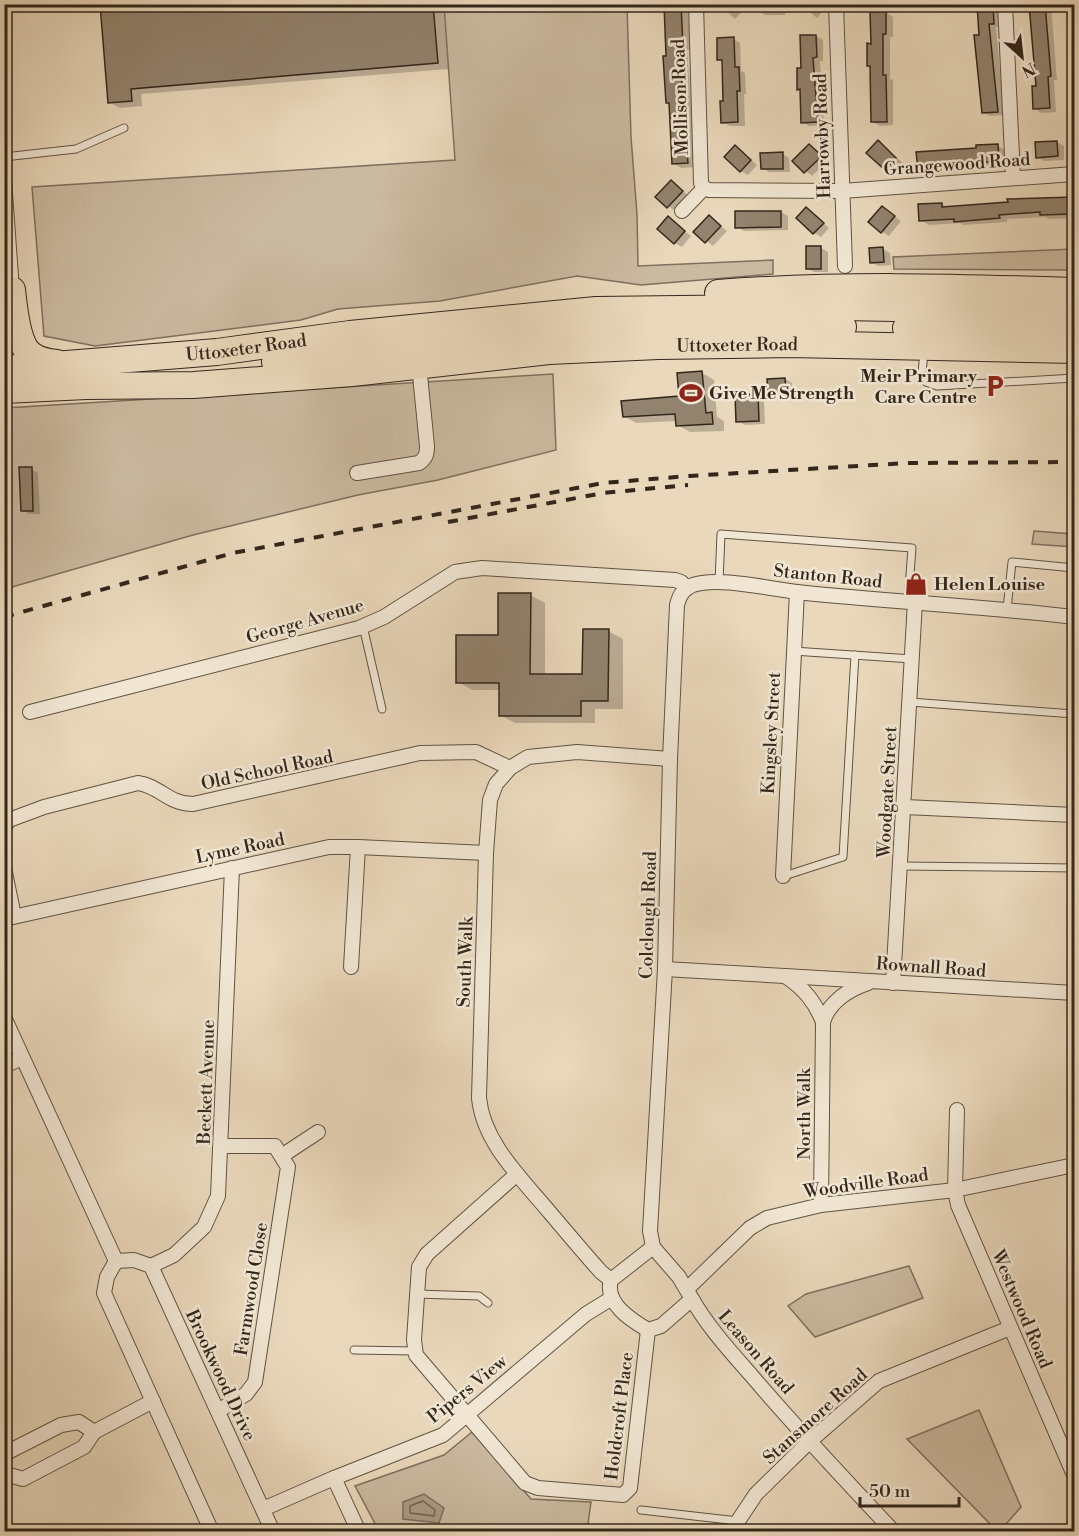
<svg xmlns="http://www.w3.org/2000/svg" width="1079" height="1536" font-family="'Libre Bodoni',serif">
<rect width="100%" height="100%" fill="#e9d8bb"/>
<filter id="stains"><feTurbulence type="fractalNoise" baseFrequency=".00333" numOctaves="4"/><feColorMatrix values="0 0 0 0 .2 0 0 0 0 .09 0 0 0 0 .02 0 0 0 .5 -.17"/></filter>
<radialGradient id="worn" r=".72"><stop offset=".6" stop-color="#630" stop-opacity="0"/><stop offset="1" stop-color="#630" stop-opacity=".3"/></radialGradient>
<g fill="#cabaa0" stroke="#7e705e" stroke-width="1.5">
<path d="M444,5H627L631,137L637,214L638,266L773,260V274L641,285L577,276L440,301L338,309L301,320L95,346L44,336L32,187L455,160Z"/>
<path d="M1074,249V270L894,269L893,257Z"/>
<path d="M553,374L556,450L438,480L358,495L193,535L5,589V408Z"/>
<path d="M1034,531L1074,534V547L1032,544Z"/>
<path d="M909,1266L923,1298L815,1337L788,1306L806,1294Z"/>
<path d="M979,1410L1021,1507L1000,1531H997L907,1439Z"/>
<path d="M472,1432L531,1499L591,1502L587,1531H379L355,1486L444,1455Z"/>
</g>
<path fill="#ab9c85" stroke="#7b6d5b" stroke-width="1.5" d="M424,1494L444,1508L439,1523L403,1519V1502Z"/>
<g fill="#0003">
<path d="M101,4H443L448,69L141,94L142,106L120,108L109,102Z"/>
<path d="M666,4H688L690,50H687L696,167L681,168L673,163L670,104L667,102Z"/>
<path d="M719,4H749V5L735,19Z"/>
<path d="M758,4H785V15H765L758,11Z"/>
<path d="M800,4H824L826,7L817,18Z"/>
<path d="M872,4H888V14L893,17V37H890V79L893,80V125L880,126L873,122Z"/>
<path d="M978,4L999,6L1001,27H996L1004,115L990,116L983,112Z"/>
<path d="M1031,4H1051L1057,80H1054L1056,112L1041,113L1035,109L1037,87Z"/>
<path d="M816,36L823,40V61H820L824,125L809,126L802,122L801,90L799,89L803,69Z"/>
<path d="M734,39L740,43L741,71L745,73L746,94H744L745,126H730L723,122L725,102L724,62L719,59Z"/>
<path d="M1074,139V149L1070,141Z"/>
<path d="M878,142L902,162L893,173L886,169Z"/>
<path d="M1057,142L1064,146V160L1044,161L1037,157Z"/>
<path d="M809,146L828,161L812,176L794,161Z"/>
<path d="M998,146L1005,150V164L926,171L919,167Z"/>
<path d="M736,147L757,165L748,175L741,171Z"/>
<path d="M782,154L789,158L790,172H769L762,168Z"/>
<path d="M671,182L689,196L675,211L657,197Z"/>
<path d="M1074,198V218L1049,219L1045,217L1007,219V222L963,225L960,223L929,225L921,220L942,204L948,208L1009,203V200Z"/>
<path d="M883,208L901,221L889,236L882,232Z"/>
<path d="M807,209L829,228L821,237L814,233Z"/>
<path d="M781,212L788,216V230L744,231L737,227Z"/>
<path d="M709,217L727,231L713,246L695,232Z"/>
<path d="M668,218L691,236L682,247L675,243Z"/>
<path d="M821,248L828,252V272H814L807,268Z"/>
<path d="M883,249L890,253L891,265L878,266L871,262Z"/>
<path d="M702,373L714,380L717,417L724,421V431L690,432L678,425L677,421L636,423L624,416L681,398Z"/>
<path d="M785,379L792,383L793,399L776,400L769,396Z"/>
<path d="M757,396L764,400L765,424L745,425L738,421Z"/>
<path d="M31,469L38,473L40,514H29L22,510Z"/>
<path d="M530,595L545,603V675H584L608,631L623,639V709H595V723H515L500,715V690H472L458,682L500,637Z"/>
</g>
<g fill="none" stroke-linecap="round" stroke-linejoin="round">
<path stroke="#6f6250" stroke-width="1.5" d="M423,1501L435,1510L434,1516L410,1513V1506Z"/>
</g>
<g fill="#92836e" stroke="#33271b" stroke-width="1.5">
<path d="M100,4H433L438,63L131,89L132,101L108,103Z"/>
<path d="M664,4H681L683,46H679L688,163L672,164L669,103H666L663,56H666Z"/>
<path d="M977,4H993L994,24H989L998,112L982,113L974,35H979Z"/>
<path d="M1029,4H1045L1051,76L1048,77L1050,108L1033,109L1032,86H1036Z"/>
<path d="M870,12H886V34H883V75H886L887,122H871L870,66H867V43L871,44Z"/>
<path d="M800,35H816L817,57L813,58L818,122L801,123L800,89L797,90V68H801Z"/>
<path d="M734,37L735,67H739L740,91H737L738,122L721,123L720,101H723L722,60H717V38Z"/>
<path d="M878,140L896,158L885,170L866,153Z"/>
<path d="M1057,141L1058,156L1036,158L1035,142Z"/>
<path d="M809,144L822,156L804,173L792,161Z"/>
<path d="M998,144L999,161L918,168L916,152L976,148V145Z"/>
<path d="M735,145L751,160L740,172L724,157Z"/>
<path d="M783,152V169H761L760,153Z"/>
<path d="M671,180L683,191L667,208L655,197Z"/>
<path d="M1074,197V214L1040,215V212L999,215L1000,218L954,222V219L919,221L918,204L942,203V207L1008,202L1007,199Z"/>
<path d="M882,206L895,216L881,233L868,222Z"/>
<path d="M806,207L824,223L813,234L796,218Z"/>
<path d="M735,211H781V227L735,228Z"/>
<path d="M709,215L721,226L705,243L693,232Z"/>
<path d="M668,216L685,231L674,244L657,229Z"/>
<rect x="806" y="246" width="15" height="23"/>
<path d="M883,247L884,262L870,263L869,248Z"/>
<path d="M702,371L706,413L712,412L713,424L676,426L675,414L623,417L621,401L679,396L677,373Z"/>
<path d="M785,378L786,396L768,397L767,379Z"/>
<path d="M758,394L759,421L736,422L735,395Z"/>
<path d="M19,467H32L33,511H21Z"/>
<path d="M498,593H531L530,674H582L583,629H609L608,701H581V716H499V683H456V635H498Z"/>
</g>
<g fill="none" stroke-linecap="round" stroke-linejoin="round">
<g stroke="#605343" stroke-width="9">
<g id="lane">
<path d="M4,157L76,149L124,128"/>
<path d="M924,352L922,373L926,382L937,386L1074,378"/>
<path d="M719,582L721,534L912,548L908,602"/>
<path d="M1007,609L1012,562L1074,568"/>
<path d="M363,626L382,709"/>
<path d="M793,651L912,659"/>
<path d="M910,702L1074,714"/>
<path d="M901,866L1074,868"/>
<path d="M784,876L843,857L855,655"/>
<path d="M417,1294L479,1296L488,1303"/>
<path d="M354,1350L415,1351"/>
<path d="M641,1510L738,1521"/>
</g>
</g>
<g stroke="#605343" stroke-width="16">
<g id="street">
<path d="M696,4L701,183L704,188L709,190L842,191L1074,174"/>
<path d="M836,4L845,266"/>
<path d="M1005,4L1013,177"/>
<path d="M4,179L12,290"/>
<path d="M682,211L704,188"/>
<path d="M357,473L419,463C426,458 427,454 427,446L419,365"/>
<path d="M30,712L359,628L384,617L455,572L482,568L675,580L681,582L687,588"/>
<path d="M905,807L1074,815"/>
<path d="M4,827L9,820L44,807L138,783C160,786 168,804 193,804L420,753L476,752L510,768"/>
<path d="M4,868L14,916"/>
<path d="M783,876L797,592"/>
<path d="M4,919L329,847H358L486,853"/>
<path d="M351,967L358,847"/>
<path d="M665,969L785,976C804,988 815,1002 823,1022"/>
<path d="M785,976L1074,993"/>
<path d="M893,983L915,602"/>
<path d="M4,1017L116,1261"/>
<path d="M4,1066L22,1058"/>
<path d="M957,1110L955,1190L958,1205L1074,1475"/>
<path d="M283,1155L318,1132"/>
<path d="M517,1174L427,1254L419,1267L414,1340L416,1355L525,1483L538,1488L623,1495L630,1488L648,1330"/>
<path d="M821,1205L823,1022C829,1002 849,989 868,983"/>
<path d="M653,1247L650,1231L665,969L670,759L677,605C679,596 684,588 693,585C717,576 770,589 797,592C890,602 982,606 1074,617"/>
<path d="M653,1247L679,1277L692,1299L661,1326L648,1330C631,1320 604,1303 611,1280Z"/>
<path d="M116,1261L134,1260L151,1266L273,1532"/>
<path d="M116,1261L107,1277L104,1293L212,1532"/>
<path d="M151,1266L174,1255L204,1227L218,1196L232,868"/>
<path d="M611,1280L601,1272C582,1251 564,1229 546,1208C519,1176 483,1141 479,1098L486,853L490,800L496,784L510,768L528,757L577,752L670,759"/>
<path d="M687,1289L750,1228L767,1218L821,1205L955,1190L1074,1165"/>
<path d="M692,1299C708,1327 730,1351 751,1375C797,1429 845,1480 894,1532"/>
<path d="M218,1411L246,1394L255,1382L288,1167L275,1146H222"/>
<path d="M4,1454L61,1425L79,1422L94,1432"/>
<path d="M4,1469L6,1474L23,1479L84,1447L94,1432L153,1401"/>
<path d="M334,1478L359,1532"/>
<path d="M263,1509L334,1478L443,1435L586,1314L612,1298"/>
<path d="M733,1532L738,1521L756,1494L809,1442L879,1381L1010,1328"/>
</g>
</g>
<g stroke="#33271b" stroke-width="28">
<g id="highway">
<path d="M12,290C14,307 17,347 33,356C40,361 48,362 56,363"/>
<path d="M718,293C836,284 955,287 1074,291"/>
<path d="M906,328L1059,330"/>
<path d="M275,362C380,349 486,334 592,328C675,324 759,325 843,327"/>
<path id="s1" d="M4,369L217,352L350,334L596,310L841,307L1059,311"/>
<path id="s2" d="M4,390L86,386L194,385L352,373L549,351L658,346L790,344L1074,350"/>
</g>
</g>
<use href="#lane" stroke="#f1e6d3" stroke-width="7"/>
<use href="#street" stroke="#f1e6d3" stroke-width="14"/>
<use href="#highway" stroke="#e9d8bb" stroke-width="26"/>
<g stroke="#33271b" stroke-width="4" stroke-dasharray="10 10" stroke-linecap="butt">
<path d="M448,522L603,493L688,485"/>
<path d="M4,617L233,553L603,483L689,476L908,463L1074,462"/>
</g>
</g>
<defs>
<g id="parking-bare" transform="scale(1.8)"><path d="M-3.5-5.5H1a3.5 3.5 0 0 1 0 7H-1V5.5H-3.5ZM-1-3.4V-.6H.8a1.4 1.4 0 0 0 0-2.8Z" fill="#8f2418" stroke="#f1e6d3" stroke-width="2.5" paint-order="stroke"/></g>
<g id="stadium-bare" transform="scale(1.8)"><path d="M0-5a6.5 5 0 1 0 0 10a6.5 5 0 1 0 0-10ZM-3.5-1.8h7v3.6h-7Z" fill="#8f2418" stroke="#f1e6d3" stroke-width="2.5" paint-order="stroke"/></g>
<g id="shop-bare" transform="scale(1.8)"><path d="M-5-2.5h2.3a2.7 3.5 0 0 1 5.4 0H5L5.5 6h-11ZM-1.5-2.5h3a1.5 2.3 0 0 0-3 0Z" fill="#8f2418" stroke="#f1e6d3" stroke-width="2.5" paint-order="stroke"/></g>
</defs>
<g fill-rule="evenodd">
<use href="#parking-bare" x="995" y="386"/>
<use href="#stadium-bare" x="691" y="393"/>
<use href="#shop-bare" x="916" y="584"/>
</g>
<g text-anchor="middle" stroke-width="5" stroke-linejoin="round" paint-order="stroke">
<g font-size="18" fill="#33271b" stroke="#f1e6d3">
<text transform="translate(680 97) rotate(-92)" y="6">Mollison Road</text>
<text transform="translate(822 136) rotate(-92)" y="6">Harrowby Road</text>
<text transform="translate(957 164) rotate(-4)" y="6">Grangewood Road</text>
<text dy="6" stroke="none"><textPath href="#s2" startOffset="735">Uttoxeter Road</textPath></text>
<text dy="6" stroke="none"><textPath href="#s1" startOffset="243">Uttoxeter Road</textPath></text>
<text transform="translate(828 576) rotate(6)" y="6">Stanton Road</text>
<text transform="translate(305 621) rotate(-16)" y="6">George Avenue</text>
<text transform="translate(771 733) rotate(-87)" y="6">Kingsley Street</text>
<text transform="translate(267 770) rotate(-12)" y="6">Old School Road</text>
<text transform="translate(887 792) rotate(-87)" y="6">Woodgate Street</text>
<text transform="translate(240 848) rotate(-12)" y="6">Lyme Road</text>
<text transform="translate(648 915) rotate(-88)" y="6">Colclough Road</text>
<text transform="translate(465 962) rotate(-88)" y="6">South Walk</text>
<text transform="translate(931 967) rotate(4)" y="6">Rownall Road</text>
<text transform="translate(206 1082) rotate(-88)" y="6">Beckett Avenue</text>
<text transform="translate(804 1114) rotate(-90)" y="6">North Walk</text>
<text transform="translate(866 1183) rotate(-8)" y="6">Woodville Road</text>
<text transform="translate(251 1289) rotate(-81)" y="6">Farmwood Close</text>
<text transform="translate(1022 1309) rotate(67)" y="6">Westwood Road</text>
<text transform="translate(756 1352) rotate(49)" y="6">Leason Road</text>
<text transform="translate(221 1375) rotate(65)" y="6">Brookwood Drive</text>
<text transform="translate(467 1389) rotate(-39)" y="6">Pipers View</text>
<text transform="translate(619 1416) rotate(-83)" y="6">Holdcroft Place</text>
<text transform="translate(815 1416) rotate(-42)" y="6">Stansmore Road</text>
</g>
<g font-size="18" font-weight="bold" fill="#33271b" stroke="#f1e6d3" text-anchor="start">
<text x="977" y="382" text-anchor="end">Meir Primary<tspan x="977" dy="21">Care Centre</tspan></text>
<text x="709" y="399">Give Me Strength</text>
<text x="934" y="590">Helen Louise</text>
</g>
</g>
<rect width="1079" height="1536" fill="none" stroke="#e9d8bb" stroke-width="24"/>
<rect x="6" y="6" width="1067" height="1524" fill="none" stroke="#33271b" stroke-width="3"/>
<rect x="12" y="12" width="1055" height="1512" fill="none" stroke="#33271b" stroke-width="1.5"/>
<g transform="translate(1022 57) rotate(153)" stroke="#f1e6d3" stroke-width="4.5" paint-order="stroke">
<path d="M0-4.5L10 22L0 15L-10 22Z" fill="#33271b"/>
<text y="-9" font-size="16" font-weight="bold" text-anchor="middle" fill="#33271b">N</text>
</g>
<path d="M860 1497v9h99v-9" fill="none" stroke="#33271b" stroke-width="3"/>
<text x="869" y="1497" font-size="18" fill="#33271b" stroke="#f1e6d3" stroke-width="4.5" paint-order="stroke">50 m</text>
<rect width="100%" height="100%" filter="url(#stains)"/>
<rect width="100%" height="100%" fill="url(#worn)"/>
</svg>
